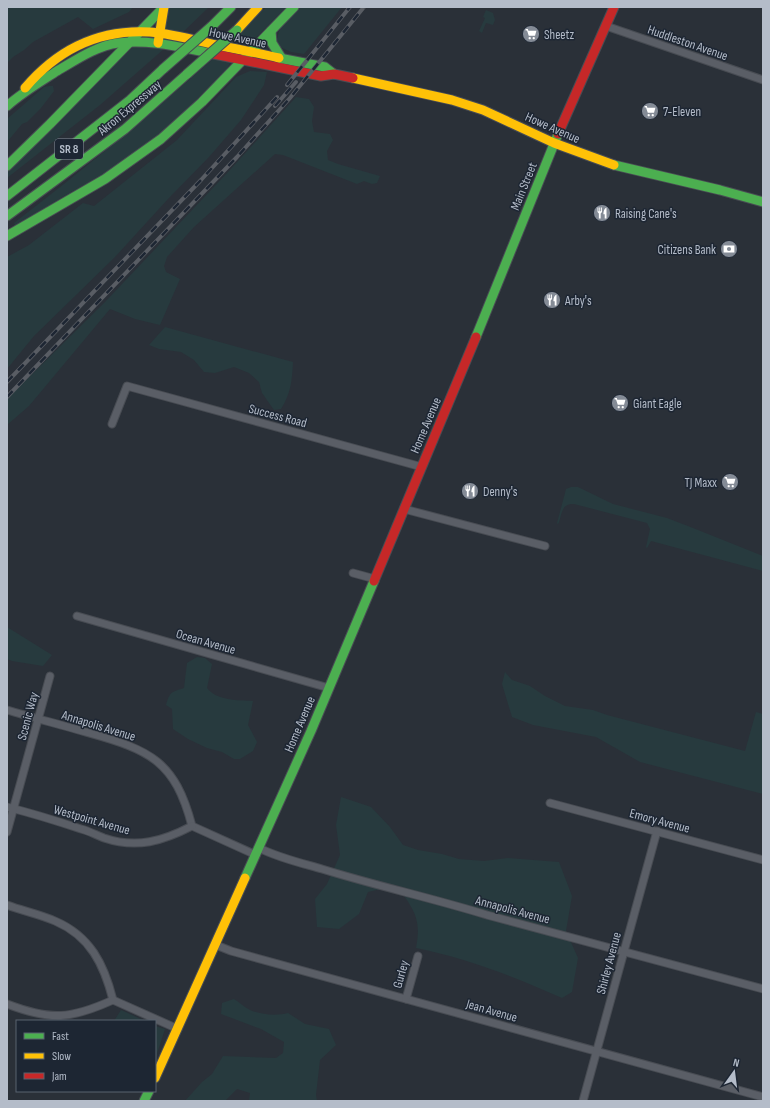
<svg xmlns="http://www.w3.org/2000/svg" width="770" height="1108" font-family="'Sofia Sans Condensed',sans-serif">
<rect width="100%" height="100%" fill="#2a3038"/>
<g fill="#273a3e">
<path d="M7,7H133L129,12L93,29L78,17L33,42L24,50L13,57L7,63Z"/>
<path d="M171,7H209L182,33L164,29L168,10Z"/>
<path d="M266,7H287L249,44L233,41Z"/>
<path d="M298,7H342L304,54L291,52L278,46C274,30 288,18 298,7Z"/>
<path d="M486,10L493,13L495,20L493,25L486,23L482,33L479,31L485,18L483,17Z"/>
<path d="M147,46L165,48L100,105L7,178V171L132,48Z"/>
<path d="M213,59L230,63L227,69L169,127L108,172L61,198L16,227L14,223C82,171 148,116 213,59Z"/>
<path d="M250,71L267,72L264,85L241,120L209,157L168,199L115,257L34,336L7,369V257L29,245L83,203L94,206L177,140L236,77Z"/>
<path d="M49,86H53L54,91L41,108L27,122L22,124L7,142V119L44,87Z"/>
<path d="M296,97L309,99L314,107L312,121L314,132L330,134L333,140L327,151L328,160L338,164L380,176L377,183L372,184L364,181L357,184L283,155L275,154L194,227L167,257L164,266L166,272L180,279L160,325L135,319L110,309L29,406L7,425V399L105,302L229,171Z"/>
<path d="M165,327L293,362C292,381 291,393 281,409L274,410L262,393L259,382L249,373L234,367L215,373L204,372L194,360L181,352L159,349L149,345Z"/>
<path d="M571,487H578L613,504L667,518L693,528L763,556V571L651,541L647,548L646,547L650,529L647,523L574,504C562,503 562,513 559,522L558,524L557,523L565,493L566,489Z"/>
<path d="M7,627L52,655L43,666L12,661L7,659Z"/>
<path d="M197,657L205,658L212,664L207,688C217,701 238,700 253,701L248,725L257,742L253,751L240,759H234L222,752L207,748L188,739L173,729L172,709L166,705C170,691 172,692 184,688L187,663Z"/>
<path d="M505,672L512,680L530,686L545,696L565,706L593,710L607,715L745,751L756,712L763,714V794L640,762L596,737L533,725L512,717L502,684Z"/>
<path d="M341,797L371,807L390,827L403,845L418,850L442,854L459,859L484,861L508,858L559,862L572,896L566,931L578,958L572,992L562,998C515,977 466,958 416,948C422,917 413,910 397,885L368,892L359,914L339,929L317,927L315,899L327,884L340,855L336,825Z"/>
<path d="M234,999C239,1002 244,1007 250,1010C261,1015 277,1016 288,1013L305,1024L329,1029L336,1045L320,1060L316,1095L317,1101H249L250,1093L237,1089L225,1101H185L202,1082L212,1074L223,1056L276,1058L283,1053L284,1042L261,1029L221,1014L222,1003Z"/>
<path d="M121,1010L145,1021H114Z"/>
<path d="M155,1026L165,1029L155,1060Z"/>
</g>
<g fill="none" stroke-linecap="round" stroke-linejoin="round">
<g stroke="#484c53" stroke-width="9">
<g id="street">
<path d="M606,26L763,80"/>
<path d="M112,424L127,386L422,467"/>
<path d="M404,509L545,546"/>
<path d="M353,573L375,579"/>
<path d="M77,616L329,688"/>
<path d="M7,710C34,718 62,725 89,733C150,750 175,761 192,826L256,855"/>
<path d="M550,803L763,860"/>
<path d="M7,807C31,813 57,821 81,829C89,831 96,835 104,838C137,849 163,841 192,826"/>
<path d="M7,832L50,676"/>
<path d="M259,848C279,858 301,863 322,869C377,886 432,898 487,915L763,989"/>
<path d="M7,905C23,911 39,914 55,921C90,936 104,964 113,1000"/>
<path d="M216,945L231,951L763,1097"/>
<path d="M406,999L418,956"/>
<path d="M7,1004C51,1021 71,1019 113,1000L178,1029"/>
<path d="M583,1101L657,831"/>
</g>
</g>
<g stroke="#484c53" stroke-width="11">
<g id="fast">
<path d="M212,26L231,7"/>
<path d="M271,31L272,43L282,59"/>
<path d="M279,58L325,67L334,74"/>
<path d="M7,106C23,92 40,82 57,71C76,60 96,46 118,43C149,39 179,47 209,53"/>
<path d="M614,165L720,190L763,202"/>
<path d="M7,166L50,124L164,7"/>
<path d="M7,196L130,100L163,69"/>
<path d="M7,216L125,129L187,74"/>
<path d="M7,236L105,179L161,139L202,102L294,7"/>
<path d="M476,337L558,134"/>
<path d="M245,878L311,731L374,581"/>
<path d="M144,1101L149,1091"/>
</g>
</g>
<g stroke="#484c53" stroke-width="11">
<g id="slow">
<path d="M237,30L258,7"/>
<path d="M158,43L164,7"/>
<path d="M353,78L452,100L483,110L554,143L614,165"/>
<path d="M25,88C58,49 98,29 150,32C173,34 194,40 216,45C237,49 258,53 279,58"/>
<path d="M155,1078L245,878"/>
</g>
</g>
<g stroke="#484c53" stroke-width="11">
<g id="jam">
<path d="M209,53L321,76L334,74L353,78"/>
<path d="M558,134L614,7"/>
<path d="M374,581L476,337"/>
</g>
</g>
<use href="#street" stroke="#5a5e66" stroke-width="7"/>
<use href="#fast" stroke="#4caf50" stroke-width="9"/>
<use href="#slow" stroke="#ffc107" stroke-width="9"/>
<use href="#jam" stroke="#c62828" stroke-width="9"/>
<g stroke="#595d64" stroke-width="4">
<g id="rail">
<path d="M287,85L350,7"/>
<path d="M275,106L296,82"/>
<path d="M7,382L201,180L277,97"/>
<path d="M7,397L237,157L290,98L364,7"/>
</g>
</g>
<use href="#rail" stroke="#1d2633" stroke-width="2.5" stroke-dasharray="8" stroke-linecap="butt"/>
<g stroke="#474c53" stroke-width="11" stroke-linecap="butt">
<g id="fast-bridge">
<path d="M163,69L212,26"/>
<path d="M187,74L237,30"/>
</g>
</g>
<use href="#fast-bridge" stroke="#4caf50" stroke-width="9"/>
</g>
<defs>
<g id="supermarket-disc" transform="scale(0.9)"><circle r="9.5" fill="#848b96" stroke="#1d2633"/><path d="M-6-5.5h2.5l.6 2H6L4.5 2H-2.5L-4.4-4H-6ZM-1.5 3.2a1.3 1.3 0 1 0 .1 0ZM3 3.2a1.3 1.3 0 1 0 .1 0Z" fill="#fff"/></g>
<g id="restaurant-disc" transform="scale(0.9)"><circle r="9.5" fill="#848b96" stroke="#1d2633"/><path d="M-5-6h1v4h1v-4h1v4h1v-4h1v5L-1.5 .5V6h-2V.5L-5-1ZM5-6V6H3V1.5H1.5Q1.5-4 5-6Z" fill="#fff"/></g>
<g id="bank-disc" transform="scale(0.9)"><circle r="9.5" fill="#848b96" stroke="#1d2633"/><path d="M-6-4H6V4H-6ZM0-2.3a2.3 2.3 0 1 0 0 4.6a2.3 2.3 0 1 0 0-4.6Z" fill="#fff"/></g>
</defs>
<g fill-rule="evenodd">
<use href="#supermarket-disc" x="531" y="34"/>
<use href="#supermarket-disc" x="650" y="111"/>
<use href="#restaurant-disc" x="602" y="213"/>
<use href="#bank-disc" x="729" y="249"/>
<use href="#restaurant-disc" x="552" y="300"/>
<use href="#supermarket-disc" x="620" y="403"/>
<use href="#supermarket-disc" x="730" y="482"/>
<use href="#restaurant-disc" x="470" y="491"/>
</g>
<g text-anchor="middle" stroke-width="3" stroke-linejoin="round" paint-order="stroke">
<rect fill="#1d2633" stroke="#878f9c" stroke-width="1" x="55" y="139" width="28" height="20" rx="3"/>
<g font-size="12" font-weight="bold" fill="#b4bcc9">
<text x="69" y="153">SR 8</text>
</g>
<g font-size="13" fill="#b4bcc9" stroke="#1d2633" text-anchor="start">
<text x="544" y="39">Sheetz</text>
<text x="663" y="116">7-Eleven</text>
<text x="615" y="218">Raising Cane's</text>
<text x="716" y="254" text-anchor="end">Citizens Bank</text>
<text x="565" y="305">Arby's</text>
<text x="633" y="408">Giant Eagle</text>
<text x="717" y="487" text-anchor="end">TJ Maxx</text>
<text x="483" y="496">Denny's</text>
</g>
<g font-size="13" fill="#b4bcc9" stroke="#1d2633">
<text transform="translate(238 37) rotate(12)" y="5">Howe Avenue</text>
<text transform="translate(688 42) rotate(19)" y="5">Huddleston Avenue</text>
<text transform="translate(129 107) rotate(-40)" y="5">Akron Expressway</text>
<text transform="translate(553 127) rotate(24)" y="5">Howe Avenue</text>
<text transform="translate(523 186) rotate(-68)" y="5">Main Street</text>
<text transform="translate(278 415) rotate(15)" y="5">Success Road</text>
<text transform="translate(425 425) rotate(-67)" y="5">Home Avenue</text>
<text transform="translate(206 641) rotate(16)" y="5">Ocean Avenue</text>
<text transform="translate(27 716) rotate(-75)" y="5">Scenic Way</text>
<text transform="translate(299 724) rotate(-67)" y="5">Home Avenue</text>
<text transform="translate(99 725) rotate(17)" y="5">Annapolis Avenue</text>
<text transform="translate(92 819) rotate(16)" y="5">Westpoint Avenue</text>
<text transform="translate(660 820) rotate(15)" y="5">Emory Avenue</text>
<text transform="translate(513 909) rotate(15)" y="5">Annapolis Avenue</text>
<text transform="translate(608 963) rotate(-75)" y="5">Shirley Avenue</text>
<text transform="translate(400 974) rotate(-74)" y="5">Gurley</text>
<text transform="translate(492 1010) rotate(16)" y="5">Jean Avenue</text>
</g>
</g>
<rect width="770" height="1108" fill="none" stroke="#b4bcc9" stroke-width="16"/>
<rect x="16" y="1020" width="140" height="72" fill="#1d2633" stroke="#59626f"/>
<rect x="24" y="1033" width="20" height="6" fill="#4caf50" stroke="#59626f"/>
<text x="52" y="1040" font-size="12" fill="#b4bcc9">Fast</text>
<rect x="24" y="1053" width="20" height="6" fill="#ffc107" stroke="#59626f"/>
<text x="52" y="1060" font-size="12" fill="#b4bcc9">Slow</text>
<rect x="24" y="1073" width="20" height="6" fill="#c62828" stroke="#59626f"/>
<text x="52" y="1080" font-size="12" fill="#b4bcc9">Jam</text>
<g transform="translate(734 1072) rotate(14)" stroke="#1d2633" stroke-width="3" paint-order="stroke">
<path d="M0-3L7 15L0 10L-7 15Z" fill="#b4bcc9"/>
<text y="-6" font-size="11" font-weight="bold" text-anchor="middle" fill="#b4bcc9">N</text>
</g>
</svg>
